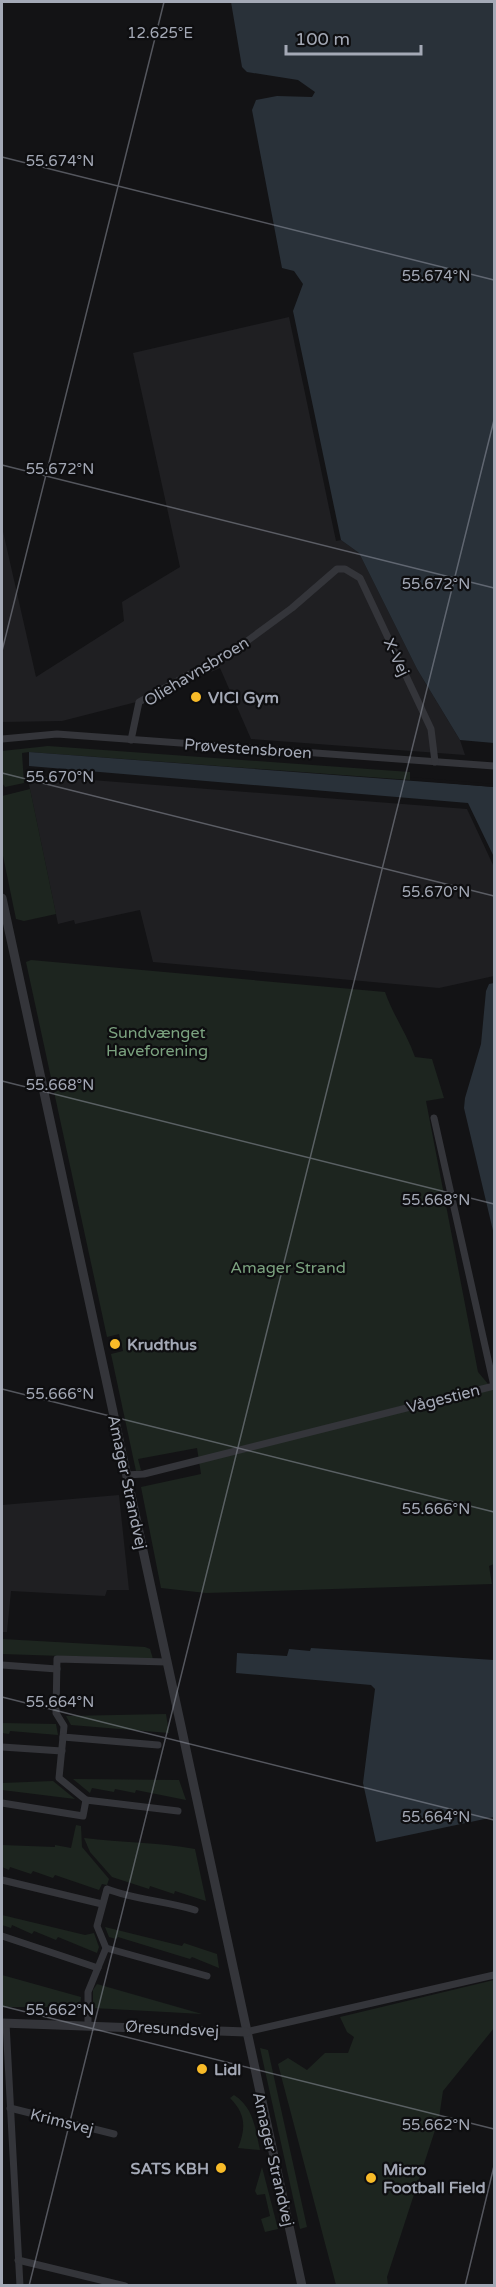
<svg xmlns="http://www.w3.org/2000/svg" width="496" height="2287" font-family="'Varela Round',sans-serif">
<rect width="100%" height="100%" fill="#131315"/>
<g fill="#1f1f22">
<path d="M289,317L336,541L341,540L359,553L417,669L460,740L465,755L251,739L220,668L152,698L62,721L2,722V527L36,677L124,621L122,602L180,567L133,353Z"/>
<path d="M27,775L467,809L494,867V976L439,988L153,962L140,910L75,924L74,920L58,924Z"/>
<path d="M119,1495L129,1590H107L105,1596L11,1591L7,1632H2V1505Z"/>
</g>
<g fill="#1d251f">
<path d="M48,746L410,772V780L29,752L22,753L24,783L5,787L2,783V751Z"/>
<path d="M30,789L56,914L24,921L16,919L2,851V796Z"/>
<path d="M31,960L385,992C393,1015 407,1034 415,1057L432,1059L444,1098L426,1101L478,1372L494,1391V1564L489,1566L492,1584L206,1593L161,1588L141,1487L201,1474L197,1448L138,1459L141,1470L136,1471L111,1354L123,1351L119,1334L107,1337L26,962Z"/>
<path d="M2,1639L145,1647L150,1649L153,1659L2,1654Z"/>
<path d="M166,1714L169,1733L71,1725L66,1716Z"/>
<path d="M2,1723L56,1724L58,1735L10,1731L9,1734L2,1733Z"/>
<path d="M73,1779L179,1780L186,1800L136,1790L135,1793L115,1789L114,1792L92,1788L90,1793Z"/>
<path d="M53,1781L75,1799L2,1790V1783Z"/>
<path d="M76,1825L81,1826L82,1847L109,1879L107,1885L102,1884L99,1890L55,1875L53,1878L33,1871L31,1874L10,1867L9,1870L2,1867V1845L55,1847V1845L71,1848Z"/>
<path d="M84,1838C121,1843 158,1842 195,1849L206,1901L175,1891L174,1894L150,1886L149,1889L112,1877L90,1852Z"/>
<path d="M2,1915L85,1935L94,1933L99,1947L97,1953L58,1937L56,1940L34,1931L32,1934L12,1925L11,1928L2,1925Z"/>
<path d="M105,1927L182,1946L184,1943L217,1954L219,1968L192,1957L190,1959L118,1937L116,1939L109,1937Z"/>
<path d="M2,1975L81,1997L80,2007H2Z"/>
<path d="M494,1980V2028L443,2091L439,2118L387,2277L388,2285H336L278,2064L288,2058L307,2070L325,2053H348L354,2037L347,2032L340,2017Z"/>
<path d="M97,1984L202,2014L93,2008V1990Z"/>
<path d="M260,2048L268,2050L307,2227L300,2229Z"/>
<path d="M234,2095C254,2108 255,2128 260,2150L238,2148C246,2128 246,2114 230,2098Z"/>
<path d="M262,2167L278,2229L265,2232L261,2219L270,2216L265,2194L257,2195L255,2191Z"/>
</g>
<g fill="#293139">
<path d="M231,2H494V743L460,740L417,669L359,553L341,540L293,311L303,284L294,271L282,268L252,110L256,100L277,96L312,97L315,92L298,80L247,72L242,67Z"/>
<path d="M29,752L494,787V857L468,803L29,766Z"/>
<path d="M494,983V1235L464,1108L465,1098L481,1044L486,991L489,984Z"/>
<path d="M311,1648L494,1660V1817L376,1842L363,1783L375,1689L371,1685L236,1673L237,1653L287,1656L289,1649L310,1651Z"/>
</g>
<path fill="#131315" d="M410,777L494,784V787L410,780Z"/>
<g fill="none" stroke-linecap="round" stroke-linejoin="round">
<g stroke="#34353a" stroke-width="7">
<path d="M2,739L57,734L494,766"/>
<path d="M131,740L139,702L239,647L292,608L337,569H345L360,578L431,729L435,762"/>
<path d="M126,1475L144,1474L494,1386L434,1118"/>
<path d="M2,1665L57,1669"/>
<path d="M158,1745L63,1737L64,1726L56,1713L57,1659L167,1662"/>
<path d="M2,1747L62,1751"/>
<path d="M86,1800L178,1811"/>
<path d="M2,1803L83,1816L86,1800L59,1778L63,1737"/>
<path d="M2,1880L102,1904"/>
<path d="M2,1936L98,1968"/>
<path d="M106,1948L207,1976"/>
<path d="M6,2023L20,2286"/>
<path d="M88,2024V1992L106,1948L97,1926L107,1889C136,1900 166,1901 195,1910"/>
<path d="M246,2032L494,1975"/>
<path d="M10,2108L114,2134"/>
<path d="M18,2260L125,2286"/>
</g>
<g stroke="#34353a" stroke-width="9">
<path d="M2,898L302,2286"/>
<path d="M2,2023L246,2032"/>
</g>
</g>
<path fill="none" stroke="#a4a9b6" stroke-width="1.5" stroke-opacity="0.45" d="M2,157L494,280M2,465L494,588M2,651L164,2M2,773L494,896M2,1081L494,1204M2,1389L494,1512M2,1697L494,1820M2,2006L494,2129M29,2286L494,420M465,2286L494,2166"/>
<g fill="#f8bb28" stroke="#0e0e10" stroke-width="2">
<circle cx="196" cy="697" r="6"/>
<circle cx="115" cy="1344" r="6"/>
<circle cx="202" cy="2069" r="6"/>
<circle cx="221" cy="2168" r="6"/>
<circle cx="371" cy="2178" r="6"/>
</g>
<g text-anchor="middle" stroke-width="4.5" stroke-linejoin="round" paint-order="stroke">
<g font-size="16" fill="#a4a9b6" stroke="#0e0e10">
<text transform="translate(397 657) rotate(65)" y="6">X-Vej</text>
<text transform="translate(196 671) rotate(-31)" y="6">Oliehavnsbroen</text>
<text transform="translate(248 748) rotate(4)" y="6">Prøvestensbroen</text>
<text transform="translate(443 1398) rotate(-14)" y="6">Vågestien</text>
<text transform="translate(128 1482) rotate(78)" y="6">Amager Strandvej</text>
<text transform="translate(172 2028) rotate(3)" y="6">Øresundsvej</text>
<text transform="translate(62 2121) rotate(14)" y="6">Krimsvej</text>
<text transform="translate(274 2159) rotate(77)" y="6">Amager Strandvej</text>
</g>
<g font-size="16" font-weight="bold" fill="#a4a9b6" stroke="#0e0e10" text-anchor="start">
<text x="208" y="703">VICI Gym</text>
<text x="127" y="1350">Krudthus</text>
<text x="214" y="2075">Lidl</text>
<text x="209" y="2174" text-anchor="end">SATS KBH</text>
<text x="383" y="2175">Micro<tspan x="383" dy="18">Football Field</tspan></text>
</g>
<g font-size="16" fill="#7ba27f" stroke="#0e0e10">
<text x="157" y="1038">Sundvænget<tspan x="157" dy="18">Haveforening</tspan></text>
<text x="288" y="1273">Amager Strand</text>
</g>
</g>
<g font-size="15" text-anchor="middle" fill="#a4a9b6" stroke="#0e0e10" stroke-width="4.5" stroke-linejoin="round" paint-order="stroke">
<text x="160" y="38">12.625°E</text>
<text x="60" y="166">55.674°N</text>
<text x="436" y="281">55.674°N</text>
<text x="60" y="474">55.672°N</text>
<text x="436" y="589">55.672°N</text>
<text x="60" y="782">55.670°N</text>
<text x="436" y="897">55.670°N</text>
<text x="60" y="1090">55.668°N</text>
<text x="436" y="1205">55.668°N</text>
<text x="60" y="1399">55.666°N</text>
<text x="436" y="1514">55.666°N</text>
<text x="60" y="1707">55.664°N</text>
<text x="436" y="1822">55.664°N</text>
<text x="60" y="2015">55.662°N</text>
<text x="436" y="2130">55.662°N</text>
</g>
<rect width="496" height="2287" fill="none" stroke="#a4a9b6" stroke-width="6"/>
<path d="M286 45v9h135v-9" fill="none" stroke="#a4a9b6" stroke-width="3"/>
<text x="295" y="45" font-size="18" fill="#a4a9b6" stroke="#0e0e10" stroke-width="4.5" paint-order="stroke">100 m</text>
</svg>
